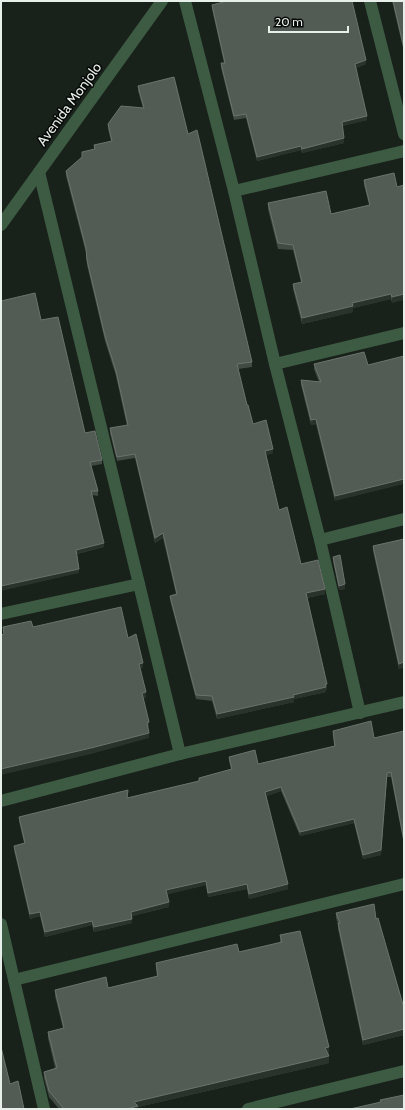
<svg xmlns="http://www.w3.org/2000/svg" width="405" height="1110" font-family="Cabin,sans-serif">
<rect width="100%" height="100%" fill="#18211a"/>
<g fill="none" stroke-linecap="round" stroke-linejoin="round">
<g stroke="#3d5b43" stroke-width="12">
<path d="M185,1L234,191L275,364L320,540L360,713"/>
<path d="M370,1L404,134"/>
<path d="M39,172L139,584"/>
<path d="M234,191L404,151"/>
<path d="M1,225L162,1"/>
<path d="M275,364L404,333"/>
<path d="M320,540L404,519"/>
<path d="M1,614L139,584L180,754"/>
<path d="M1,801L180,754L404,702"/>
<path d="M1,924L44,1109"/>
<path d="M14,980L404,884"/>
<path d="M248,1109L404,1071"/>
</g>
</g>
<g fill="#414a43">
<path d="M392,1H404V52Z"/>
<path d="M212,5L366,64L356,68L367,120L342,126L344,143L302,153L301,150L257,161L246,118L234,120L221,68V63H224L212,9Z"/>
<path d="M138,86L188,134L252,362V367L238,369L247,405L253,424L273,453L266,455L279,510L301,564L325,594L307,598L327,689L326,690V692L294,699V702L217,719L212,701L196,699L170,600V596L176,594L163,538L155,543L135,458L117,461L110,433V428L127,426L116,376L105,341L87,265L86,253L66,176V171L94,149V145L111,141L108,129V124L143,108L138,91Z"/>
<path d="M394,173L392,303L391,299L353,308V312L302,324L293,289V284L301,282L293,250L278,249L268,209V203L331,214L369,205L364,185V180Z"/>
<path d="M41,320L85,433L102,460V464L91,466L98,491V496L92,495L104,547L77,554L79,573Z"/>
<path d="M364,352L335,501L316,424L311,425L301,385V380L319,382L314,369V364Z"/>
<path d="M404,539V667L399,669L373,551V546Z"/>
<path d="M333,557L345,589L339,590L333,561Z"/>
<path d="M333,731L374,738L404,731V845L391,777H387L381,855L363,859L354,823L300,836L281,791L266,796L288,889L249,899L247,889L208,897L206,885L167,894L169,907L132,916V923L94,932L92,925L45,937L40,916L30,919L14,850V846L24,843L19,821V817L128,798L199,781V778L231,769L229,761V757L258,764L334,746Z"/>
<path d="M336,913L376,919L404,1008V1035L363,1045L338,929V924L336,918Z"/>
<path d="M280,935L329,1053L328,1054L329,1063L138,1107V1109H59L49,1097L44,1078V1072L55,1068L48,1038V1032L63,1028L55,996V990L108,988L157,977L156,969V963L239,952L280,943Z"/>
</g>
<g fill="#29322b">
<path d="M366,60V64L355,68V64Z"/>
<path d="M367,116V120L342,126V122Z"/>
<path d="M344,138V143L302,153V149Z"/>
<path d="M301,146V150L257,161V157Z"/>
<path d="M391,294V299L353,308V312L302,324V318L352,303Z"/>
<path d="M404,294V300L392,303V297Z"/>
<path d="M316,419V424L311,425V420Z"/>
<path d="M273,449V453L265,455V451Z"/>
<path d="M404,479V484L335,501V496Z"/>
<path d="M163,533V538L155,543V538Z"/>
<path d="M104,543V547L76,554V550Z"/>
<path d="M79,569V573L1,591V586Z"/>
<path d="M345,584V589L339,590V586Z"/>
<path d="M325,589V594L306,598V593Z"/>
<path d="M404,662V667L399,669V664Z"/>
<path d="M143,663V668L139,669V664Z"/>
<path d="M327,684V689L326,690V692L294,699V702L217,719V714L293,695Z"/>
<path d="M146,692V698L142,699V693Z"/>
<path d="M149,722V727L147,728V723Z"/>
<path d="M149,733V738L91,754L1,775V769Z"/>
<path d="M387,773L381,855L363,859V855Z"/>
<path d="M281,787V791L265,797V792Z"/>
<path d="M354,819V823L300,836V832Z"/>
<path d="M206,881V885L166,895V890Z"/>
<path d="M247,884V889L208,897V893Z"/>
<path d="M288,884V889L249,899V894Z"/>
<path d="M169,902V907L131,916V912Z"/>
<path d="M40,912V916L30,919V914Z"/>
<path d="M132,919V923L94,932V927Z"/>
<path d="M92,921V925L45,937V932Z"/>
<path d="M404,1029V1035L363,1045V1040Z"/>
<path d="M329,1047V1053L325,1054V1048Z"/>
<path d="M329,1056V1063L138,1107V1109H127L134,1102Z"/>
</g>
<g fill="#535c54" stroke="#6a736c">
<path d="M227,1H352L366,60L355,64L367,116L342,122L344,138L302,149L301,146L257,157L246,114L234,116L221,63H225L212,5Z"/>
<path d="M393,1H404V48Z"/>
<path d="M174,77L188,134L197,130L252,362L237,364L247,405H248L253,424L266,420L273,449L265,451L279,510L287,507L301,564L318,560L325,589L306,593L327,684L325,685L326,687L293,695L294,697L217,714L212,696L196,695L170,596L177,594L163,533L155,538L135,454L117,457L110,428L128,425L116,371L105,336L87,260L86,248L66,171L82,157V152L95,149L94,145L112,141L108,124L121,106L144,108L138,86Z"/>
<path d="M394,173L397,187L404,185V294L392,297L391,294L352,303L353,306L302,318L293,284L302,282L293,245L278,243L268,203L326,191L331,214L370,205L364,180Z"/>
<path d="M35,293L41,320L58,317L85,433L95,431L102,460L90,462L98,491H91L104,543L76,550L79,569L1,586V301Z"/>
<path d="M364,352L368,365L404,356V479L335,496L316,419L311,420L301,380L321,382L314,364Z"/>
<path d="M404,539V662L399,664L373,546Z"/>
<path d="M340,555L345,584L339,586L333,557Z"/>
<path d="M121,607L128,638L136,634L143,663L139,664L146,692L142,693L149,722L147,723L149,733L91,748L1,769V635L4,634L3,627L31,621L33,627Z"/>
<path d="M371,721L374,738L404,731V841L391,772L387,773L381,850L363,855L354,819L300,832L281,787L265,792L288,884L249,894L247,884L208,893L206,881L166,890L169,902L131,912L132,919L94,927L92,921L45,932L40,912L30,914L14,846L25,843L19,817L128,790L127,798L199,781V778L232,769L229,757L255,750L258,764L335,746L333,731Z"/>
<path d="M374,904L376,919L378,918L404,1008V1029L363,1040L338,923H340L336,913Z"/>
<path d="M300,931L329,1047L325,1048L329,1056L134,1102L138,1106L127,1109H64L49,1091L44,1072L57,1068L48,1032L64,1028L55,990L106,977L108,988L158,976L156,963L237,944L239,952L282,942L280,935Z"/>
<path d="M1,1047L10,1084L18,1081L24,1109H1Z"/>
<path d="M404,1095V1109H350L381,1102L380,1100Z"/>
</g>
<g text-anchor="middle" stroke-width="3" stroke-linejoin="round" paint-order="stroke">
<g font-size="14" fill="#e8eee9" stroke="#060907">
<text transform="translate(69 104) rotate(-54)" y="5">Avenida Monjolo</text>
</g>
</g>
<rect width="405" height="1110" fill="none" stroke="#e8eee9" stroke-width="4"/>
<path d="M269 26v6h79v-6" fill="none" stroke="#e8eee9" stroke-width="2"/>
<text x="275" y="26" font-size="12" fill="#e8eee9" stroke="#060907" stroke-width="3" paint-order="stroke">20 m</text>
</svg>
